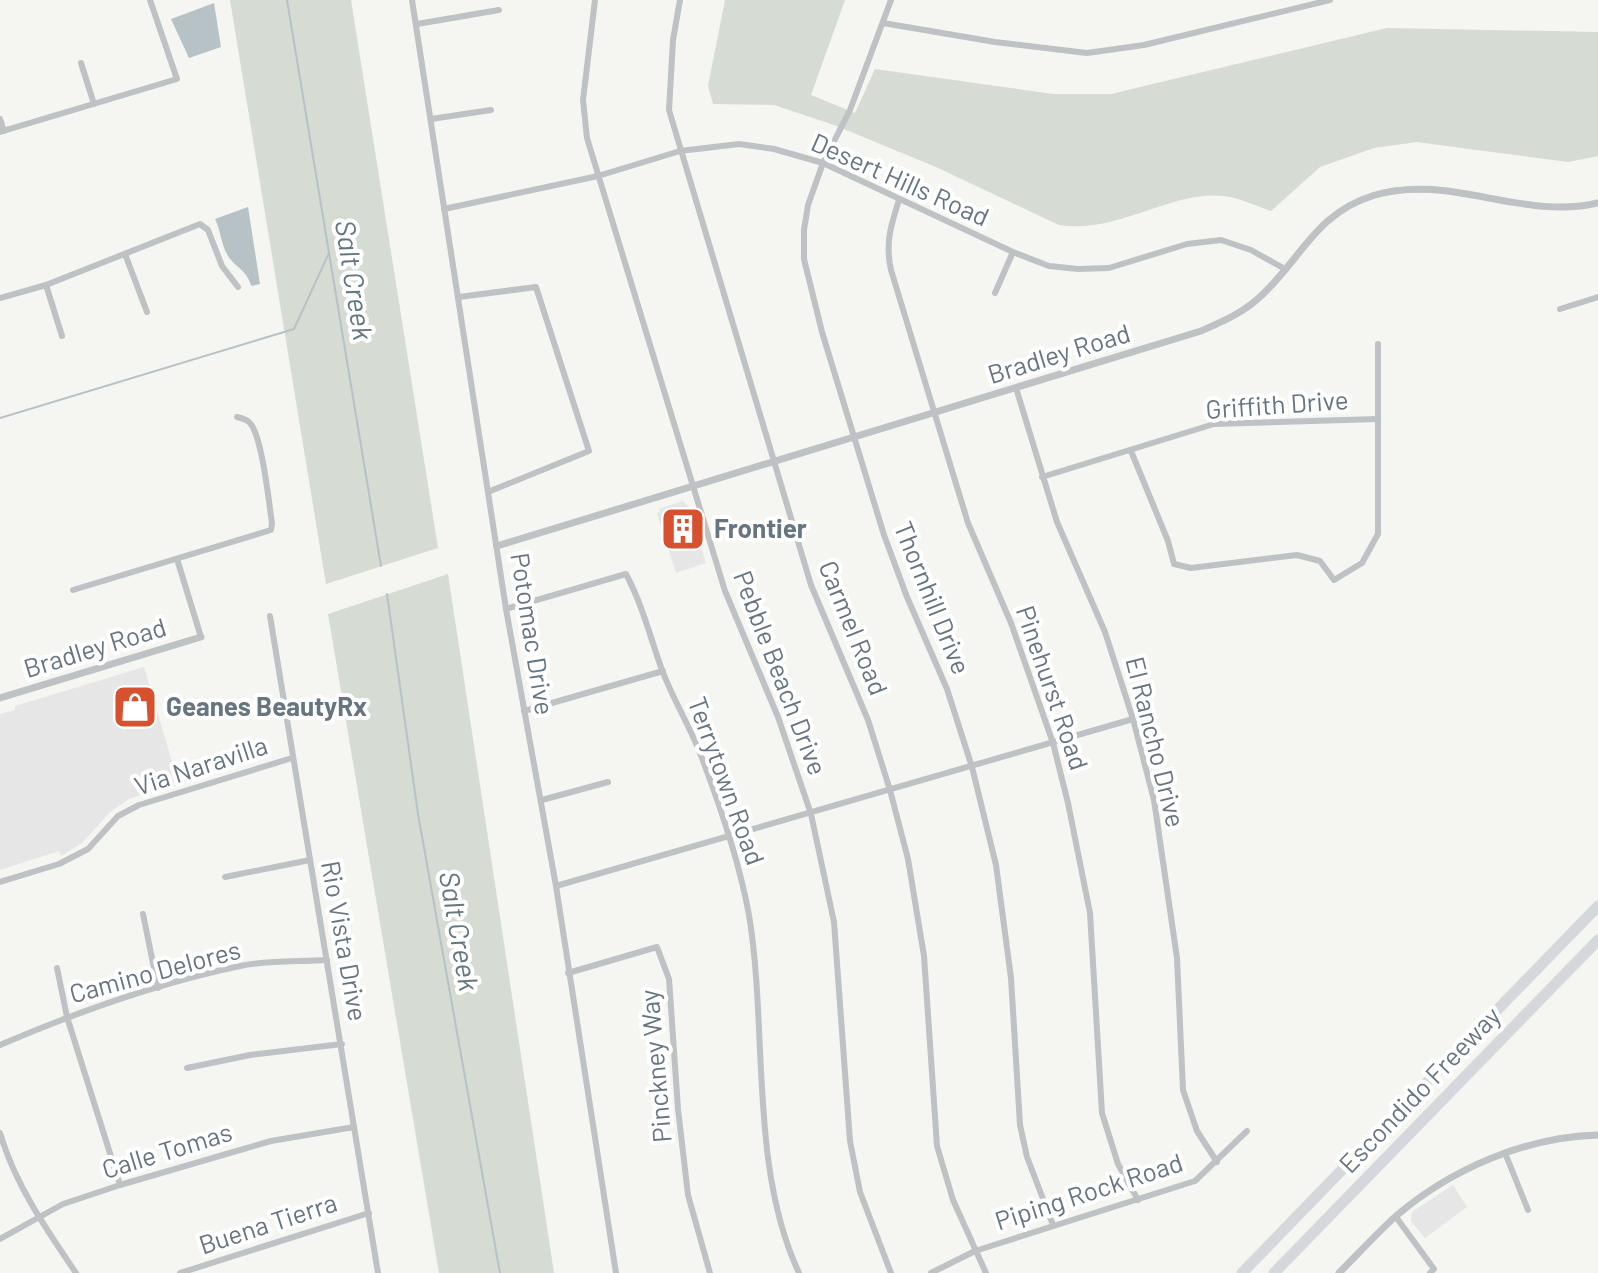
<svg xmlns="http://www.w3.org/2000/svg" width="1598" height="1273" font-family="Barlow,sans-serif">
<rect width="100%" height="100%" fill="#f5f5f1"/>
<g fill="#e5e6e5">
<path d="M683,501L688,506L706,563L676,573L657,513L660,512L659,509Z"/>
<path d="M144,667L178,782L129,799L110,812L82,843L66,853L61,856L59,851L0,870V714L15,710V706Z"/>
<path d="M1453,1185L1467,1207L1425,1238L1411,1221L1412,1212Z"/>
</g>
<g fill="#d6dbd3">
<path d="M230,0H351L438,548L326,584Z"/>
<path d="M725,0H845L811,95L855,113L875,69L1053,94H1111L1387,28L1598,32V156L1568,162L1417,142L1374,148L1320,167L1271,211C1256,206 1240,198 1224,196C1171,190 1118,234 1059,225L936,167L834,125L774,105L713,104L708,86Z"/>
<path d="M448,574L554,1273H439L328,614Z"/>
</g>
<g fill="#b7c2c6">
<path d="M214,3L221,47L189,58L171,19Z"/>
<path d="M248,207L260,284L251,286C248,271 236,268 228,256C221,245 221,231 215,219Z"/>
</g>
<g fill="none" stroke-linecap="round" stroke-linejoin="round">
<g stroke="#b7c2c6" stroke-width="2">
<path d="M287,0L381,566"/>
<path d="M0,418L294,329L329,253"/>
<path d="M387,594L418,814L500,1273"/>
</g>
<g stroke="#bec2c5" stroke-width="6">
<path d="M412,0L506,609L556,886L616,1273"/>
<path d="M595,0L583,100L587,138L725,591L778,717L811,814L834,922L850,1141L860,1192L891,1273"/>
<path d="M680,0L673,40L669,110L811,585L868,720L890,790L908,859L924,956L937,1146L953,1200L986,1273"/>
<path d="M891,0L850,110L823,163L808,205L804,230V259L822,332L884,535L907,597L947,689L972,767L996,865L1011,978L1020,1125L1027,1157L1053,1225"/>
<path d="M883,23L995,42L1087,53L1144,45L1330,0"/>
<path d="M417,24L499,10"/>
<path d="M81,63L94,104"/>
<path d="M0,119L4,131"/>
<path d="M431,119L491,110"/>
<path d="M0,132L177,79L150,0"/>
<path d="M899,200C891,225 885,243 891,270L968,523L1011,623L1053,743L1068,803L1090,913L1102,1113L1118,1164L1138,1200"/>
<path d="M444,209L598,176L680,151L739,144L774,149L823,163L1013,252L1049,266L1078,269L1109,268L1187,244L1221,240L1251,250L1285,269"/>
<path d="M125,254L147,312"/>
<path d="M46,285L62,336"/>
<path d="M995,293L1013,252"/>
<path d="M459,297L536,287L589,451L488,492"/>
<path d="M0,298L46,285L200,224L208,230L222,266L238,287"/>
<path d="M1560,309L1598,297"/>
<path d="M1016,388L1057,522L1105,632L1133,719L1154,800L1177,958L1183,1090L1197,1131L1217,1162"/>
<path d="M1131,451L1168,541L1174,564L1191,568L1297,555L1320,561L1334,580L1362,563L1378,534V344"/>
<path d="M1042,477L1214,424L1378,419"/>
<path d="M177,559L201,637"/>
<path d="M73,590L271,530L272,523C269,504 262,433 249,422C246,419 241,418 237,417"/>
<path d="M506,609L626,574C643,606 650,637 662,670C673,699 689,725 700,753C720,805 739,860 749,915C768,1030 749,1166 799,1273"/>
<path d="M270,616L378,1273"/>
<path d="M524,711L663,671"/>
<path d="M542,800L608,782"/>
<path d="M225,877L310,860"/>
<path d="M0,882L59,864L88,849L118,816L139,805L292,758"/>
<path d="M556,886L1133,719"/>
<path d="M143,914L158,988"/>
<path d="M57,968L67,1017L120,1185"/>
<path d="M568,973L657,947L669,979L678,1109L688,1195L710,1273"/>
<path d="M0,1045C77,1012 158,983 240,966C268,960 299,962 327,960"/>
<path d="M187,1068L250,1055L342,1044"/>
<path d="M0,1133C15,1184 46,1229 76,1273"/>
<path d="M1505,1153L1528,1210"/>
<path d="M1396,1217L1434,1269L1430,1273"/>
<path d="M0,1239L63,1204L120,1185L271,1141L354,1127"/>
<path d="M180,1273L369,1213"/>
<path d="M931,1273L975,1251L1195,1181L1247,1131"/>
</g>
<g stroke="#bec2c5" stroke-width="7">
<path d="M497,546L1201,331C1224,321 1245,312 1263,294C1303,256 1316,213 1375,195C1448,173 1524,221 1598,203"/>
<path d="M0,698L201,637"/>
<path d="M1339,1273C1358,1254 1376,1234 1396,1216C1451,1169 1525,1137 1598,1135"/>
</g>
<g stroke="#d4d8dc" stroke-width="11">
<path d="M1242,1273L1598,906"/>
<path d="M1274,1273L1598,940"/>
</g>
</g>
<defs>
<g id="building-square" transform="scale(2.3)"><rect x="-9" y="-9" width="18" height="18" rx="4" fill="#d7512f" stroke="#fff"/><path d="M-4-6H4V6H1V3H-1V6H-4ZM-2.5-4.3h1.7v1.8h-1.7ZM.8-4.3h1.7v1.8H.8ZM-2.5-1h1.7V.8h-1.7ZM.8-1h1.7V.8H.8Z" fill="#fff"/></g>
<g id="shop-square" transform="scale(2.3)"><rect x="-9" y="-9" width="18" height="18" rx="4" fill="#d7512f" stroke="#fff"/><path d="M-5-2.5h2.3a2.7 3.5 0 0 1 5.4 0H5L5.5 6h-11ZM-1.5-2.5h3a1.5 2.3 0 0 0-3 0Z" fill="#fff"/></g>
</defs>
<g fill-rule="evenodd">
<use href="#building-square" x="683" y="529"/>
<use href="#shop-square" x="135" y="707"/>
</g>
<g text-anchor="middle" stroke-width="8" stroke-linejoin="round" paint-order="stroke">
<g font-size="26" fill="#667580" stroke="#fff">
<text transform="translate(900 180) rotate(24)" y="9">Desert Hills Road</text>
<text transform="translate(1059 354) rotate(-17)" y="9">Bradley Road</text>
<text transform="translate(1277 405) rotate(-4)" y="9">Griffith Drive</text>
<text transform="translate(932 598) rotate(68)" y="9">Thornhill Drive</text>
<text transform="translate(853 628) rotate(68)" y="9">Carmel Road</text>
<text transform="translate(532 634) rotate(81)" y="9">Potomac Drive</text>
<text transform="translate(95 648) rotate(-17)" y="9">Bradley Road</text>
<text transform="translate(780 673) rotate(69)" y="9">Pebble Beach Drive</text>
<text transform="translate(1052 688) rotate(71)" y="9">Pinehurst Road</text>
<text transform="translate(1155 742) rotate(76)" y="9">El Rancho Drive</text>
<text transform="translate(201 766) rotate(-18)" y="9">Via Naravilla</text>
<text transform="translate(726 781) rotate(70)" y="9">Terrytown Road</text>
<text transform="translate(344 941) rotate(80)" y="9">Rio Vista Drive</text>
<text transform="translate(155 972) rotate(-15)" y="9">Camino Delores</text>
<text transform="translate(656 1066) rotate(-95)" y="9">Pinckney Way</text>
<text transform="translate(1420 1090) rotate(-46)" y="9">Escondido Freeway</text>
<text transform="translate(167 1151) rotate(-17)" y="9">Calle Tomas</text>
<text transform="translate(1089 1192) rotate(-18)" y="9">Piping Rock Road</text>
<text transform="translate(268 1224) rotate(-18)" y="9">Buena Tierra</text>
</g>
<g font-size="26" font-weight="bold" fill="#667580" stroke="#fff" text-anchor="start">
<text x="714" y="538">Frontier</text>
<text x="166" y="716">Geanes BeautyRx</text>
</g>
<g font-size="28" font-style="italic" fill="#62777e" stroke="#fff">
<text transform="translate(354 280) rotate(81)" y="10">Salt Creek</text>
<text transform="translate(459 931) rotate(80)" y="10">Salt Creek</text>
</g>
</g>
</svg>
